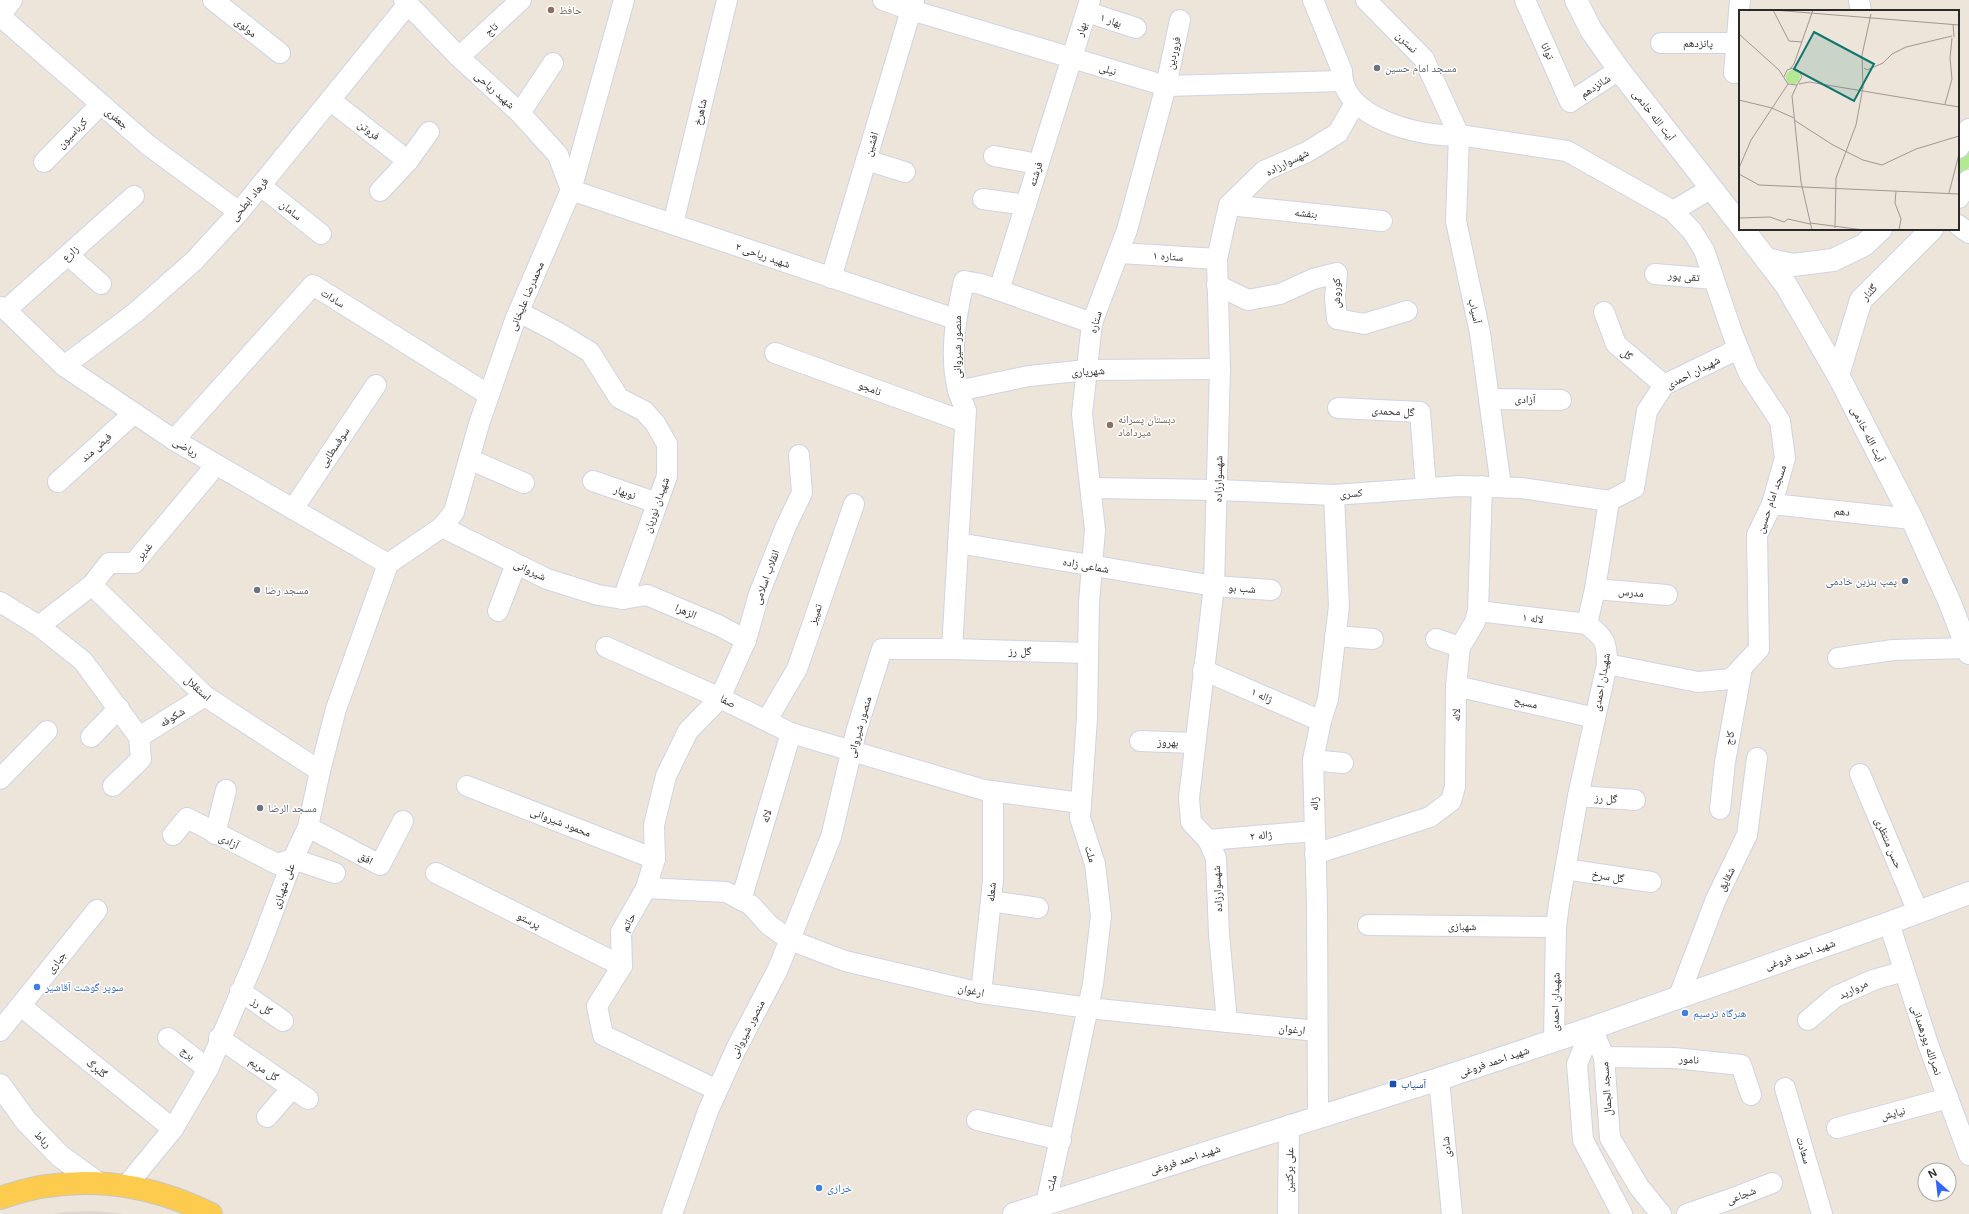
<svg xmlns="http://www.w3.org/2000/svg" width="1969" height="1214" font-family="Arial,'Noto Naskh Arabic',sans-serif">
<rect width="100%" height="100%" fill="#ede4da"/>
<path fill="#b3e991" d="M1969,141V167L1958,183V155Z"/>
<path fill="#ddd7d1" d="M94,1211L125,1214H53L66,1212Z"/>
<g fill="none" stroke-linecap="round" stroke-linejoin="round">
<g stroke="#cfd4e4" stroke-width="22">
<g id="minor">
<path d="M213,0L280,53"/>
<path d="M404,0L459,57L520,113L558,155L571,190L955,319"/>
<path d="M883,0L911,10L1166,86L1341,81"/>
<path d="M1313,0L1342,71C1341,118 1422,138 1459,135L1567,151L1673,211L1692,231L1704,250L1733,335L1749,374L1780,421L1785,458L1772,504L1757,535L1759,649L1731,679L1698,682L1607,664"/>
<path d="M1366,0L1424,59L1459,135L1456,221L1480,333L1501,487"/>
<path d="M1525,0L1570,102L1619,70"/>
<path d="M1859,0L1861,11"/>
<path d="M1087,12L1136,28"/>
<path d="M0,16L148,145L239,212"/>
<path d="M0,16L12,0"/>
<path d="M1661,43H1736"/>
<path d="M459,57L521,0"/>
<path d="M1734,73L1740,0"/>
<path d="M330,100L408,161"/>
<path d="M520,113L553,63"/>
<path d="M994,156L1038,164"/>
<path d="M866,160L905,172"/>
<path d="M44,162L101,104"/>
<path d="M261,186L321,234"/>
<path d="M380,191L408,161L429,132"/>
<path d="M983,199L1026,205"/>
<path d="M1229,205L1382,221"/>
<path d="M1673,211L1712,188"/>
<path d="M673,224L727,0"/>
<path d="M1958,225L1969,233"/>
<path d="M1120,253L1217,259"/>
<path d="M68,255L101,284"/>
<path d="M1655,274L1714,279"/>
<path d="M831,278L914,0"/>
<path d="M1217,285L1248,300L1280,294L1313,279L1337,273L1335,298L1337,319L1364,324L1407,311"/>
<path d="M999,290L1090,0"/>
<path d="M0,307L6,310L64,366L174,440L388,564"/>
<path d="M6,310L134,196"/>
<path d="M519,312L557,332L590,352L619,398L644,411L655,423L667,444V476L623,599"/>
<path d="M1604,312L1616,344L1664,385"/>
<path d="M775,353L965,422"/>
<path d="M64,366L135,313L194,261L239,212L408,4"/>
<path d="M958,391L1029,376L1087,370L1220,369"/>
<path d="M1489,399L1561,400"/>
<path d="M1338,408L1420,412L1426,488"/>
<path d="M174,440L313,285L489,395"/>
<path d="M469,459L524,483"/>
<path d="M593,481L657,503"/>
<path d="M58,482L134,413"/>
<path d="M1091,488L1218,490L1334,495L1459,486L1521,488L1609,501"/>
<path d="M1609,501L1634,488L1647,411L1664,385L1738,349"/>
<path d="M1772,504L1912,519"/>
<path d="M293,509L376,385"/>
<path d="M442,527L547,579L598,595L623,599L647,595L718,625L746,640"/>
<path d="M958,543L1214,586L1271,590"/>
<path d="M388,564L442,527L454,512L479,424L515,320L571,190L624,0"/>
<path d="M92,585L205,696L320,771"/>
<path d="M1595,589L1667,595"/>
<path d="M0,602L39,626L83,661L139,737L141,759L113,786"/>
<path d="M498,611L516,564"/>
<path d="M1478,611L1587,624"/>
<path d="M39,626L92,585L109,563H134L216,465"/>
<path d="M1335,636L1373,639"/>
<path d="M1436,639L1460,647"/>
<path d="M606,647L720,698L791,733L984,790L1081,803"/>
<path d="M952,649L1088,653"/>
<path d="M1838,658L1893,650L1967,648"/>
<path d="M1203,670L1321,721"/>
<path d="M1456,686L1595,718"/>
<path d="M767,720L797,669L854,504"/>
<path d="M91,737L119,708"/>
<path d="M139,737L205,696"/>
<path d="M1140,741L1195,743"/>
<path d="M1313,760L1343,763"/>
<path d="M1860,774L1918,912"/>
<path d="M0,779L47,731"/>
<path d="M467,786L655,859"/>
<path d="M1578,796L1635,800"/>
<path d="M1720,809L1725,762L1742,668"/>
<path d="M308,827L380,865L403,821"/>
<path d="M215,834L226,790"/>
<path d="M173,835L187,818L277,864L293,859L335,873"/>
<path d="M1208,840L1315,831"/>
<path d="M1315,854L1430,817L1451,801L1455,787L1456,686L1460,647L1475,622L1478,611L1482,486"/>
<path d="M1565,869L1651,882"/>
<path d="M436,873L622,966"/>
<path d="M646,888L726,892L751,905L769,925L790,940L845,961L981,993L1088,1008L1317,1031"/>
<path d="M741,900L791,733"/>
<path d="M991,901L1038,908"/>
<path d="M1889,923L1928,1044L1969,1155"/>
<path d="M1368,925L1556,927"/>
<path d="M240,991L283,1021"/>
<path d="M981,993L993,881V791"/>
<path d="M1679,996L1716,899L1747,835L1757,758"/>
<path d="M21,1006L173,1129"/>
<path d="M1808,1020L1835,997L1873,980L1904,971"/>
<path d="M1227,1022L1219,934L1216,858L1208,840L1191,822L1189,798L1214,586L1220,369L1217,259L1229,205L1264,171L1307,152L1338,133L1355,103"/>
<path d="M1592,1028L1604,1057L1610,1138L1639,1187L1661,1214"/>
<path d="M1592,1028L1577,1064L1583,1140L1622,1214"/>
<path d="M0,1031L97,910"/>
<path d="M168,1038L208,1069"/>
<path d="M219,1038L308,1099"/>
<path d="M1554,1040L1556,927L1559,904L1578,796L1607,664C1607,641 1605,639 1587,624L1595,589L1609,501"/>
<path d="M1604,1057L1674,1058L1741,1065L1751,1095"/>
<path d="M1439,1079L1452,1214"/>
<path d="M1785,1088L1822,1214"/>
<path d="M717,1090L603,1035L597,1006L622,966L621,932L646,888L655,859L654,825L666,776L688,731L720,698L746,640L759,594L786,526L802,493L799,455"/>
<path d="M1318,1116L1317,905L1313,760L1321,721L1328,699L1339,606L1334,495"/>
<path d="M267,1117L292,1088"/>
<path d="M977,1120L1061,1140"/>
<path d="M1837,1128L1948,1098"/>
<path d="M127,1185L173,1129L208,1069L257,954L293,859L308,827L320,771L336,709L388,564"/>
<path d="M1046,1204L1093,984L1101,916L1095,864L1080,818L1087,718L1089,602L1095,530L1082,414L1092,323L1127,230L1166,86L1180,20"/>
<path d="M672,1214L708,1111L736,1049L778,969L831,837L856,732L882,649H952L966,410C963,404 960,397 958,390C949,355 956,316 964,281L981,284L1092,323"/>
<path d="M1288,1214L1289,1125"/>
<path d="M1687,1214L1731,1199L1772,1183"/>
</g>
</g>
<g stroke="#cfd4e4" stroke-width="24">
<g id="tertiary">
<path d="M1958,147L1969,130"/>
<path d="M1958,197L1969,181"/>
<path d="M1766,259L1793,265L1833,260L1864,245L1881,229"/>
<path d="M1838,375L1861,300L1932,229"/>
</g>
</g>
<g stroke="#cfd4e4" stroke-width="24">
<g id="secondary">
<path d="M1576,0L1591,30L1619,70L1740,225"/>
<path d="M1743,229L1786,285L1838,375L1912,519L1950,603L1969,653"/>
<path d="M0,1085L26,1121L60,1156L96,1182"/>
<path d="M1014,1214L1439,1079L1592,1028L1889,923L1969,893"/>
</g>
</g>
<g stroke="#c7c7c7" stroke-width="24">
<path id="primary" d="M0,1198C71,1172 145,1181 211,1214"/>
</g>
<use href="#minor" stroke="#fff" stroke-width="20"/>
<use href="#tertiary" stroke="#fff" stroke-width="22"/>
<use href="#secondary" stroke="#fff" stroke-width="22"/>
<use href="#primary" stroke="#fdcc4f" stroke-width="22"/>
</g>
<g fill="#8d6e63" stroke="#fff" stroke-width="1.5">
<circle cx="551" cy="10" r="4"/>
<circle cx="1110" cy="425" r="4"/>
</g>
<g fill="#6b7280" stroke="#fff" stroke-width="1.5">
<circle cx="1377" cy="68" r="4"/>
<circle cx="257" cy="590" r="4"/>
<circle cx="260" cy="808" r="4"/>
</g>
<circle fill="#5c6f8a" stroke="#fff" stroke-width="1.5" cx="1905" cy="581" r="4"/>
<g fill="#3f7fe0" stroke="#fff" stroke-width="1.5">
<circle cx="37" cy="987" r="4"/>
<circle cx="1685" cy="1013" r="4"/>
<circle cx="819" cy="1188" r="4"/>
</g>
<rect fill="#1a4fb4" stroke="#fff" stroke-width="1.5" x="1389" y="1080" width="8" height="8" rx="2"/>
<g text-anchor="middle" stroke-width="3" stroke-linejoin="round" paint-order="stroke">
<g font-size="11" fill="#785e54" stroke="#fff" text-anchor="start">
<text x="559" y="14">حافظ</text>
<text x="1118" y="423">دبستان پسرانه<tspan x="1118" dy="13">میرداماد</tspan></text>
</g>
<g font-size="11" fill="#292929" stroke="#fff">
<text transform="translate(1111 20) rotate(19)" y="4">بهار ۱</text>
<text transform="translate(246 27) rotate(39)" y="4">مولوی</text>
<text transform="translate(491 29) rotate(-42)" y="4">تاج</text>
<text transform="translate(1081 29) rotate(-71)" y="4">بهار</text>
<text transform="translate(1407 42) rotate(45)" y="4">نسترن</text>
<text transform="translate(1698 43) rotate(1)" y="4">پانزدهم</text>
<text transform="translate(1548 51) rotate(66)" y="4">توانا</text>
<text transform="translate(1173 53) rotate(-78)" y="4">فروردین</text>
<text transform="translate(1108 69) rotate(17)" y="4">نیلی</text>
<text transform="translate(1595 86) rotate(-33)" y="4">شانزدهم</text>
<text transform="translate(495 90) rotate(42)" y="4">شهید ریاحی</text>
<text transform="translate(700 112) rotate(-77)" y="4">شاهرخ</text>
<text transform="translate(1654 115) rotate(52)" y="4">آیت الله خادمی</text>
<text transform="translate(117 118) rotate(41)" y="4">جعفری</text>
<text transform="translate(369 130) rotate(38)" y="4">فروتن</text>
<text transform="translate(72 133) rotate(-46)" y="4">کرباسیون</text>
<text transform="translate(871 144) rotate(-73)" y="4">افشین</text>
<text transform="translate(1287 162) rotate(-27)" y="4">شهسوارزاده</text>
<text transform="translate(1035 174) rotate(-73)" y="4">فرشته</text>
<text transform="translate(249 199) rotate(-50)" y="4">فرهاد ابطحی</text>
<text transform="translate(291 210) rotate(39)" y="4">سامان</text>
<text transform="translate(1306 213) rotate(6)" y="4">بنفشه</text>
<text transform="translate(70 253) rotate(-42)" y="4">زارع</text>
<text transform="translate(763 255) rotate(19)" y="4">شهید ریاحی ۲</text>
<text transform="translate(1168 256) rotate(4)" y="4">ستاره ۱</text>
<text transform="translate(1684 276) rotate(5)" y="4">تقی پور</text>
<text transform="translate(1869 292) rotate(-47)" y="4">گلنار</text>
<text transform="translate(1336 293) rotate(-90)" y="4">کوروش</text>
<text transform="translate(526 296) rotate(-67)" y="4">محمدرضا علیخانی</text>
<text transform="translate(333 298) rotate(32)" y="4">سادات</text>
<text transform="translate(1475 311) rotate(78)" y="4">آسیاب</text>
<text transform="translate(1095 322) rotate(-75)" y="4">ستاره</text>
<text transform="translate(957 347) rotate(-90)" y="4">منصور شیروانی</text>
<text transform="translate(1627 354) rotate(40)" y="4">گل</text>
<text transform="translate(1088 371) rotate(-3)" y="4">شهریاری</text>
<text transform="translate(1693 372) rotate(-27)" y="4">شهیدان احمدی</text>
<text transform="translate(870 388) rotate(20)" y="4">نامجو</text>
<text transform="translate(1525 399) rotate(1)" y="4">آزادی</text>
<text transform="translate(1393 411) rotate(3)" y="4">گل محمدی</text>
<text transform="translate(1868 434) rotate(63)" y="4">آیت الله خادمی</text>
<text transform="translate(96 447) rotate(-42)" y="4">فیض مند</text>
<text transform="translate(186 447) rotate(31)" y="4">ریاضی</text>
<text transform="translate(334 447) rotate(-56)" y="4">سوفسطایی</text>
<text transform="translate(1218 479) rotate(-89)" y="4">شهسوارزاده</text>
<text transform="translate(625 492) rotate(19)" y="4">نوبهار</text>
<text transform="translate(1351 493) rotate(-4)" y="4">کسری</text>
<text transform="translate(1771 499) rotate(-71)" y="4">مسجد امام حسین</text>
<text transform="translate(656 505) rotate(-71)" y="4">شهیدان نوریان</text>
<text transform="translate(1842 511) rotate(6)" y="4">دهم</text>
<text transform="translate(144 551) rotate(-50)" y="4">غدیر</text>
<text transform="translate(1086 565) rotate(10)" y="4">شماعی زاده</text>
<text transform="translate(530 570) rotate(25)" y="4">شیروانی</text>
<text transform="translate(766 577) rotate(-70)" y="4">انقلاب اسلامی</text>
<text transform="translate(1242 588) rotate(4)" y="4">شب بو</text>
<text transform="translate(1631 592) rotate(5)" y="4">مدرس</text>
<text transform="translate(686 611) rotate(23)" y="4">الزهرا</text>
<text transform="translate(815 614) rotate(-71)" y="4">تمییز</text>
<text transform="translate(1533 618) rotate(7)" y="4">لاله ۱</text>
<text transform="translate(1020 651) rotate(1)" y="4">گل رز</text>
<text transform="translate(1601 682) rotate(-80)" y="4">شهیدان احمدی</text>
<text transform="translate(198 688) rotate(42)" y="4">استقلال</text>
<text transform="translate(1262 695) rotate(24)" y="4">ژاله ۱</text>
<text transform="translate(728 701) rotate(26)" y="4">صفا</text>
<text transform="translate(1526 702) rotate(13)" y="4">مسیح</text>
<text transform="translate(1456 715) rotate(-89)" y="4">لاله</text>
<text transform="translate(172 717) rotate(-32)" y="4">شکوفه</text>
<text transform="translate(859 727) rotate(-74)" y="4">منصور شیروانی</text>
<text transform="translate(1729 738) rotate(-80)" y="4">کاج</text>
<text transform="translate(1168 742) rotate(2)" y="4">بهروز</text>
<text transform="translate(1606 798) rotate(4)" y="4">گل رز</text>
<text transform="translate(1314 804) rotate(-91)" y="4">ژاله</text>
<text transform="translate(766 816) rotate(-73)" y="4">لاله</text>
<text transform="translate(561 822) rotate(21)" y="4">محمود شیروانی</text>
<text transform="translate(1261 835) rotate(-5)" y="4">ژاله ۲</text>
<text transform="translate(229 841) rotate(26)" y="4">آزادی</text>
<text transform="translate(1889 843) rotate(67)" y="4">حسن منتظری</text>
<text transform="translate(1091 854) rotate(74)" y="4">ملت</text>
<text transform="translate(366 858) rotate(28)" y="4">افق</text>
<text transform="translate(1608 876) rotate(9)" y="4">گل سرخ</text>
<text transform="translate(1726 879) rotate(-64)" y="4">شقایق</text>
<text transform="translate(283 886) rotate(-70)" y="4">علی شهبازی</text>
<text transform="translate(1217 889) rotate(-93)" y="4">شهسوارزاده</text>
<text transform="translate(991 892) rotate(-85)" y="4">شعله</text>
<text transform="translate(529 920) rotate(27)" y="4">پرستو</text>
<text transform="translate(628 922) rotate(-63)" y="4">حاتم</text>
<text transform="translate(1462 926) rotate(1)" y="4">شهبازی</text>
<text transform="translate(1800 954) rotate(-19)" y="4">شهید احمد فروغی</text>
<text transform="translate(56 962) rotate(-52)" y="4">جباری</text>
<text transform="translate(1853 989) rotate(-26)" y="4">مروارید</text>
<text transform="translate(971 990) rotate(12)" y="4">ارغوان</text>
<text transform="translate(1555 1002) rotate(-89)" y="4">شهیدان احمدی</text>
<text transform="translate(262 1006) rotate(34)" y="4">گل رز</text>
<text transform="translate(747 1029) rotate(-63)" y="4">منصور شیروانی</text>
<text transform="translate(1292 1029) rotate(6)" y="4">ارغوان</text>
<text transform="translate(1927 1040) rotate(71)" y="4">نصرالله پورهمدانی</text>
<text transform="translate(188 1053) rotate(39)" y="4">برج</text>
<text transform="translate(1689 1059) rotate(4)" y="4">نامور</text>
<text transform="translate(1494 1061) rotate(-19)" y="4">شهید احمد فروغی</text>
<text transform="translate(97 1068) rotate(39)" y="4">گلبرگ</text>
<text transform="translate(264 1069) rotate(34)" y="4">گل مریم</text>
<text transform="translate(1606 1089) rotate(-94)" y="4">مسجد الجمال</text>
<text transform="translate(1893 1113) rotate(-15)" y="4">نیایش</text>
<text transform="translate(43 1139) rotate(45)" y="4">رباط</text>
<text transform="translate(1446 1147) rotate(-96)" y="4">شادی</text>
<text transform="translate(1804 1150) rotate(73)" y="4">سعادت</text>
<text transform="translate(1185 1159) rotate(-18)" y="4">شهید احمد فروغی</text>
<text transform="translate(1289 1170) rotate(-89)" y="4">علی برکتین</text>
<text transform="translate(1051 1183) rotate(-76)" y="4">ملت</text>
<text transform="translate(1741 1195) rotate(-21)" y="4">شجاعی</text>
</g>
<g font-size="11" fill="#5b616d" stroke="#fff" text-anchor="start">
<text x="1385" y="72">مسجد امام حسین</text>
<text x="265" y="594">مسجد رضا</text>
<text x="268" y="812">مسجد الرضا</text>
</g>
<g font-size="11" fill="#4e5e75" stroke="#fff" text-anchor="end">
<text x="1897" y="585">پمپ بنزین خادمی</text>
</g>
<g font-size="11" fill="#366cbe" stroke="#fff" text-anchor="start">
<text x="45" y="991">سوپر گوشت آقاشیر</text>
<text x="1693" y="1017">هنرگاه ترسیم</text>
<text x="827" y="1192">خرازی</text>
</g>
<g font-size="11" fill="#164399" stroke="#fff" text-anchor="start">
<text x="1401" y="1088">آسیاب</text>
</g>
</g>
<g transform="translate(1739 10)">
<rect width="220" height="220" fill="#ede4da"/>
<path d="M47 67a7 7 0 1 1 14 0a7 7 0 1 1-14 0Z" fill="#b3e991"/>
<path fill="none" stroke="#9f9993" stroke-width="1" d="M34,0L50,31M34,0L220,15M214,14L215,27M0,24L40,60L49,74L58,75L63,67L60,61L54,58L48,60L45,67M50,31L63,32M125,58L128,60L144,53L153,44L167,37L213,26M51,59L55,54L74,0M60,74L70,72L220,97M58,75L53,86L62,172L73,220M124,78L123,45L132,4M0,90L33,98M206,94L213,69L211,48L213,28M33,98L55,108M55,110L94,135L124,150L143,155L177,139L220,126M0,158L12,130L49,74M0,164L20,175L220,184M157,181L156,193L162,209L160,220M210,183L220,144M220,183V203M0,208L31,207L45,212L49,209L71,214M71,213L125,220M96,218L97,168L117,115L124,77"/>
<path fill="#0f766e" fill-opacity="0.15" stroke="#0f766e" stroke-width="2" d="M75,22L135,54L115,91L55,59Z"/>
<rect width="220" height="220" fill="none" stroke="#292929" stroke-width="2"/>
</g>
<g transform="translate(1937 1182) rotate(332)"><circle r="19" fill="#ffffff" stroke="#a9a9a9"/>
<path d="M0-3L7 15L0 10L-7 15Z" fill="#3565ff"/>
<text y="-6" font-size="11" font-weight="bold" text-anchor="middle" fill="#292929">N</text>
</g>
</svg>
